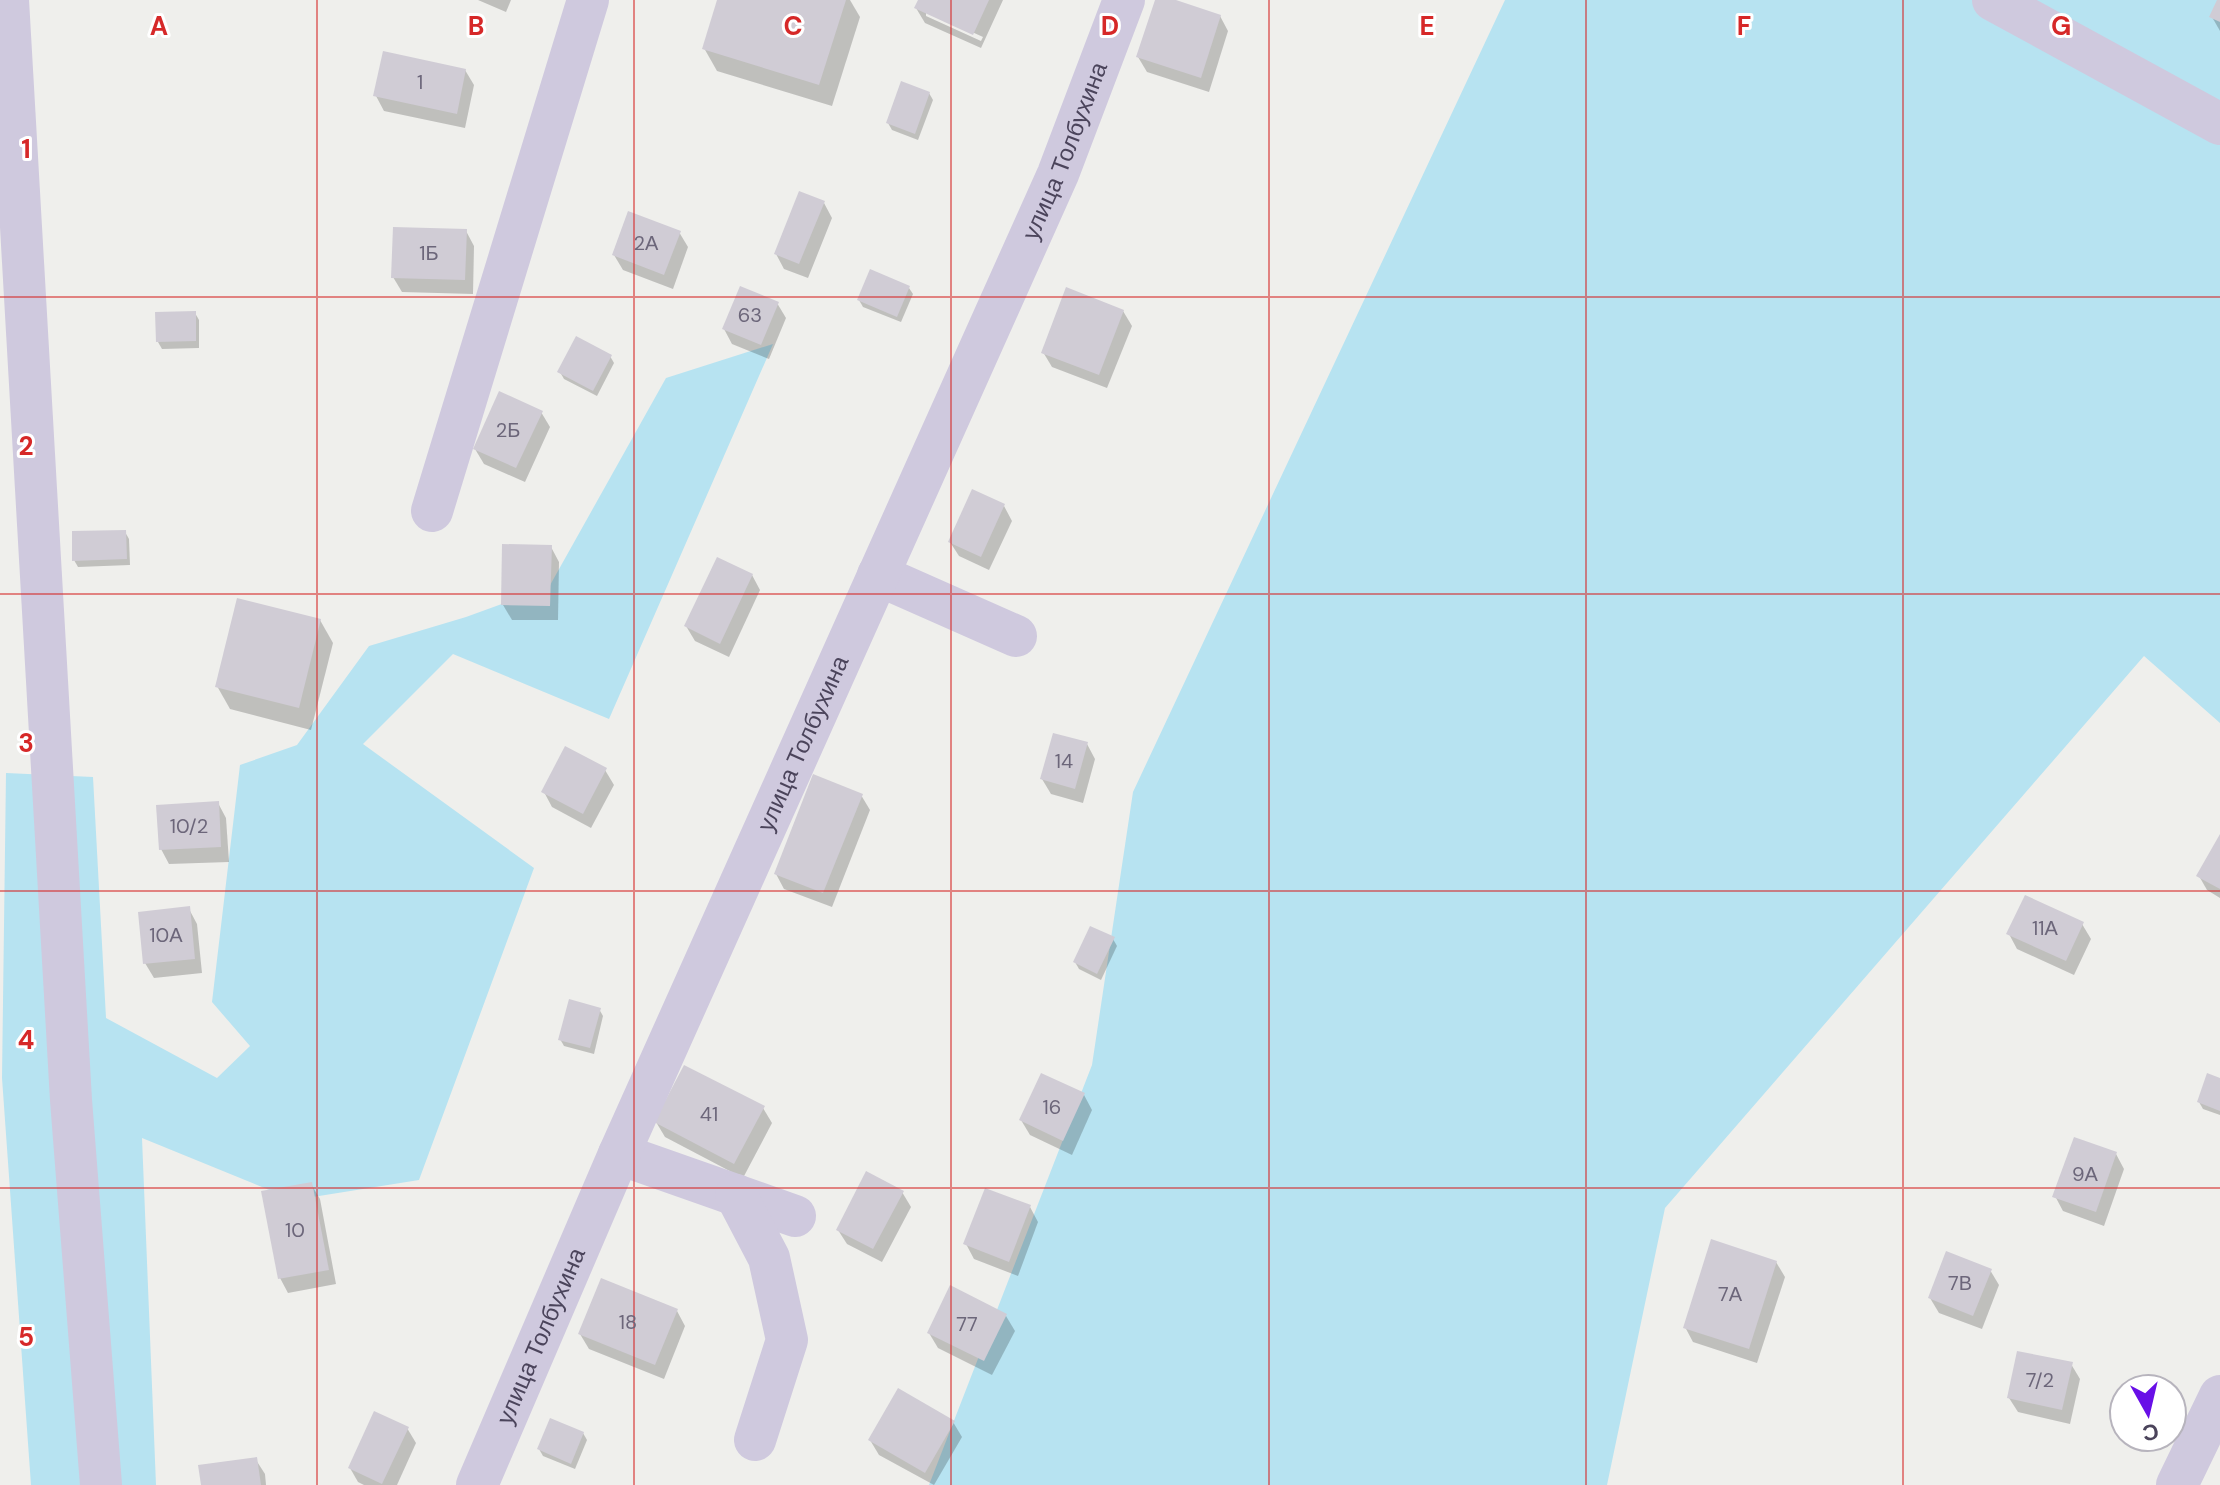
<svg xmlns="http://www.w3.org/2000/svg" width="2220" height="1485" font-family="'DM Sans',sans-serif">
<rect width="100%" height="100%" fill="#efefec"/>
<g fill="#b7e3f1">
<path d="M1505,0H2220V723L2144,656L1665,1208L1607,1485H929L1092,1065L1133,792Z"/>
<path d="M773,344L609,719L453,654L363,744L534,868L419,1180L294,1200L142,1138L156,1485H31L2,1078L6,773L93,777L106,1018L217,1078L250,1046L212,1002L240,765L297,745L369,646L466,617L549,587L666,378Z"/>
</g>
<g fill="#0003" fill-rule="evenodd">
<path d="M478,0H511L506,12Z"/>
<path d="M719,0H850L860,17L832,106L717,71L704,48Z"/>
<path d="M920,0H1003L981,48L925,23L916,8ZM926,11L983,37L981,41L926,16Z"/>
<path d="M1157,0H1170L1220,16L1228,31L1209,92L1147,72L1138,57Z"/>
<path d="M2220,0V31L2212,17Z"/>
<path d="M465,70L474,85L465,128L384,111L376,96Z"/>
<path d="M929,93L933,100L918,140L892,130L888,123Z"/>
<path d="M824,203L832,218L808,278L784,269L776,254Z"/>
<path d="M466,231L474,246L473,294L402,292L393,277Z"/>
<path d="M679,232L688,247L673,289L623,270L614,255Z"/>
<path d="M909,288L913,294L901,322L863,307L859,300Z"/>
<path d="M777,303L786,318L769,359L732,344L724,329Z"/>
<path d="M1123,311L1132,326L1107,388L1052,367L1043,352Z"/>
<path d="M195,313L199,320V348L162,349L158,342Z"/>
<path d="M610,356L614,363L597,396L564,379L560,372Z"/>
<path d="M541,412L550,427L525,482L484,464L475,449Z"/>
<path d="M1004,506L1012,521L989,570L959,556L950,542Z"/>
<path d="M125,532L129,539L130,565L78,567L74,560Z"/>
<path d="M551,547L559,562L558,620H512L503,605Z"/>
<path d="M752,575L760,590L729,657L695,641L686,626Z"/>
<path d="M320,620L333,643L311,730L230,709L217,686Z"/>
<path d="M1087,744L1095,759L1083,803L1051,794L1042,779Z"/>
<path d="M605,770L614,785L591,828L552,807L544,792Z"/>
<path d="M861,795L870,810L832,907L784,889L776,874Z"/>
<path d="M218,803L226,818L229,862L169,864L161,849Z"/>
<path d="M2220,838V898L2207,890L2199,876Z"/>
<path d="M189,909L197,924L202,973L154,978L145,963Z"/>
<path d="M2082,924L2091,939L2074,975L2017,949L2009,934Z"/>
<path d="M1113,939L1117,946L1101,980L1079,969L1075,962Z"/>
<path d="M599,1009L603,1016L594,1054L564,1046L560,1039Z"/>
<path d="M2220,1080V1115L2203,1109L2199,1102Z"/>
<path d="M1084,1095L1092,1110L1072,1155L1030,1135L1021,1120Z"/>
<path d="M763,1108L772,1123L743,1178L665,1137L656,1122Z"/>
<path d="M2116,1154L2124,1169L2104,1226L2063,1211L2055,1196Z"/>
<path d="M311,1184L320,1199L336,1284L288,1293L280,1278Z"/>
<path d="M902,1192L911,1207L882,1262L847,1244L838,1230Z"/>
<path d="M1030,1207L1038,1222L1018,1276L974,1259L966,1244Z"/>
<path d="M1776,1262L1785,1277L1757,1363L1693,1342L1685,1327Z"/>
<path d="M1990,1270L1999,1285L1982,1329L1939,1313L1930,1298Z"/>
<path d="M677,1311L685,1326L664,1379L589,1349L580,1334Z"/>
<path d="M1006,1316L1015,1331L992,1375L938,1348L929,1333Z"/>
<path d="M2071,1364L2080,1379L2070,1424L2018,1412L2009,1398Z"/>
<path d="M953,1422L962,1437L934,1485L879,1455L870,1440Z"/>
<path d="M407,1428L416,1443L397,1485H364L358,1482L350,1468Z"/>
<path d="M583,1433L587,1440L575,1469L543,1456L539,1449Z"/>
<path d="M256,1460L265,1474L266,1485H203Z"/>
</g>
<g fill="#d0ccd5">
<path d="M717,0H846L819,85L702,49Z"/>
<path d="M918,0H989L973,35L914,8Z"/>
<path d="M1155,0H1176L1221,15L1201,78L1136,57Z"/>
<path d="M2217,0H2220V22L2209,17Z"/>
<path d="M383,51L466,69L457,114L373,96Z"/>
<path d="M901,81L930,92L915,134L886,123Z"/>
<path d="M799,191L825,201L799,264L774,254Z"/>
<path d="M628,211L681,231L664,275L612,255Z"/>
<path d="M393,227L467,229L465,280L391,278Z"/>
<path d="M870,269L910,286L897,317L857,300Z"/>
<path d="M740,286L779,302L761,345L722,329Z"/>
<path d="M1066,287L1124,310L1099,375L1041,353Z"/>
<path d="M196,311V341L156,342L155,312Z"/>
<path d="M576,336L612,355L593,391L557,372Z"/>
<path d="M499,391L543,411L516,468L473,449Z"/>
<path d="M972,489L1005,504L981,557L948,542Z"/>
<path d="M126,530L127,559L72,561V531Z"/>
<path d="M502,544L552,545L550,606L501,605Z"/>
<path d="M717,557L753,574L720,644L684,626Z"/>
<path d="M237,598L321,619L299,708L215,687Z"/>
<path d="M1053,733L1088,742L1075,789L1040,779Z"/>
<path d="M565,746L607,768L583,814L541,792Z"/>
<path d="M813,774L863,794L823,893L774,874Z"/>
<path d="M219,801L221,847L159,850L156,805Z"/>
<path d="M2220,834V889L2196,876Z"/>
<path d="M2025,895L2084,922L2066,961L2006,934Z"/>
<path d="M190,906L195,959L143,964L138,912Z"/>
<path d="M1090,926L1115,937L1097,974L1073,962Z"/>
<path d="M569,999L601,1008L590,1048L558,1040Z"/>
<path d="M684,1065L765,1106L734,1164L654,1122Z"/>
<path d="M1041,1073L1085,1093L1063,1141L1019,1120Z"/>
<path d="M2207,1073L2220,1078V1111L2197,1102Z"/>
<path d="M2074,1137L2117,1152L2096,1212L2052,1197Z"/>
<path d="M866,1171L904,1191L873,1249L836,1230Z"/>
<path d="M312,1182L329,1270L278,1279L261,1191Z"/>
<path d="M985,1188L1031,1205L1009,1262L963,1244Z"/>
<path d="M1711,1239L1777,1261L1749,1349L1683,1328Z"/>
<path d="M1946,1251L1992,1269L1973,1316L1928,1298Z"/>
<path d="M601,1278L678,1309L655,1365L578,1334Z"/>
<path d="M950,1285L1007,1314L984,1361L927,1333Z"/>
<path d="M2017,1351L2073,1362L2062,1410L2007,1398Z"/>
<path d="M898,1388L955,1421L925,1473L868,1440Z"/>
<path d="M374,1411L409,1427L382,1484L348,1468Z"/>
<path d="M550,1418L584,1432L571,1464L537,1449Z"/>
<path d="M257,1457L261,1485H201L198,1465Z"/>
</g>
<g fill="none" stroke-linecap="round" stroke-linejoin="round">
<g stroke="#cfc9de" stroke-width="42">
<path d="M8,0L71,1100L101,1485"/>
<path d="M1993,0L2220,124"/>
<path d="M432,511L588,0"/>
<path d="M878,575L1016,636"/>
<path d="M619,1154L795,1216"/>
<path d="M736,1195L769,1258L787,1340L755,1440"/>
<path id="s1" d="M477,1485L619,1154L1058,174L1124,0"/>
<path d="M2177,1485L2220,1396"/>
</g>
</g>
<path fill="none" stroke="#d62828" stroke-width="2" stroke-opacity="0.55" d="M317,0V1485M634,0V1485M951,0V1485M1269,0V1485M1586,0V1485M1903,0V1485M0,297H2220M0,594H2220M0,891H2220M0,1188H2220"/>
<g text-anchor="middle" stroke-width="6" stroke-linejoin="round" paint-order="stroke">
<g font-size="20" fill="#6c667a">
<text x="420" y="89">1</text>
<text x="646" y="250">2А</text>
<text x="429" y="260">1Б</text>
<text x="750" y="322">63</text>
<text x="508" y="437">2Б</text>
<text x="1064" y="768">14</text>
<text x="189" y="833">10/2</text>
<text x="2045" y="935">11А</text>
<text x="166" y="942">10А</text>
<text x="1052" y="1114">16</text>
<text x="709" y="1121">41</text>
<text x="2085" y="1181">9А</text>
<text x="295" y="1237">10</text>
<text x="1960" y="1290">7В</text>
<text x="1730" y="1301">7А</text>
<text x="628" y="1329">18</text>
<text x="967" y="1331">77</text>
<text x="2040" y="1387">7/2</text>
</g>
<g font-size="24" fill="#4b445b" stroke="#fff">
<text dy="8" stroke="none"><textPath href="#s1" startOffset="1458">улица Толбухина</textPath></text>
<text dy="8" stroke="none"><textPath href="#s1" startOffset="810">улица Толбухина</textPath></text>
<text dy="8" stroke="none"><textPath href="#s1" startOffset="162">улица Толбухина</textPath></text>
</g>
</g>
<g font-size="26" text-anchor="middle" font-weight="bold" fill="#d62828" stroke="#fff" stroke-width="6" stroke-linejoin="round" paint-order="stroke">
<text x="159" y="35">A</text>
<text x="476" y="35">B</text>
<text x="793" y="35">C</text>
<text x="1110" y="35">D</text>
<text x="1427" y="35">E</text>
<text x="1744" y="35">F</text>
<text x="2061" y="35">G</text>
<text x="26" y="158">1</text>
<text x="26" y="455">2</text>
<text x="26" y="752">3</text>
<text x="26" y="1049">4</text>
<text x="26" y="1346">5</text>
</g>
<g transform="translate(2148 1413) rotate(172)"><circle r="38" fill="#ffffff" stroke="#b7b4bd" stroke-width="2"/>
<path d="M0-6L14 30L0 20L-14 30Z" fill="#680fe7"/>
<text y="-12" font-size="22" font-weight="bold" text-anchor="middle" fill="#4b445b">С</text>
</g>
</svg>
